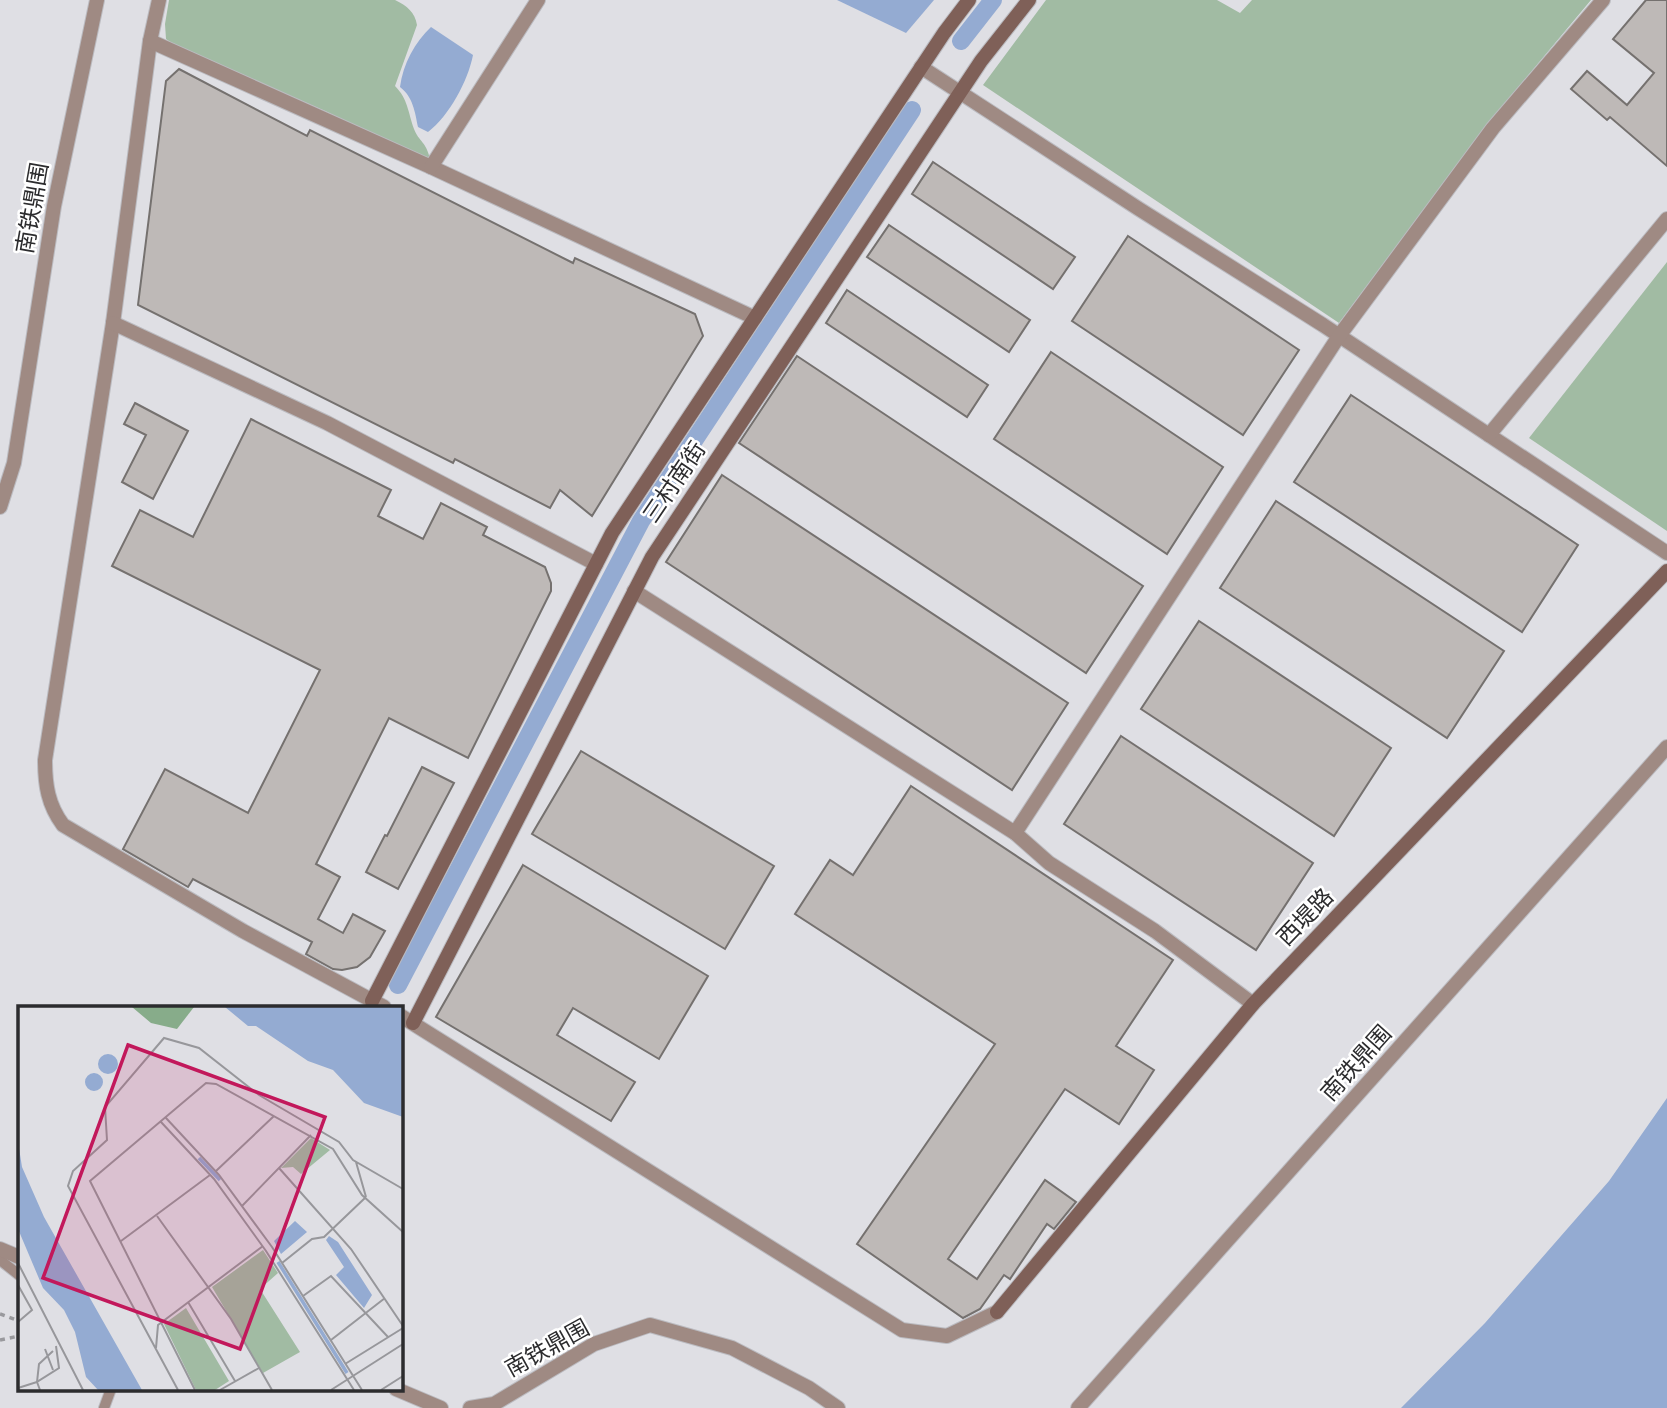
<svg xmlns="http://www.w3.org/2000/svg" width="1667" height="1408" font-family="'Asap Condensed','Noto Sans SC',sans-serif">
<rect width="100%" height="100%" fill="#dfdfe4"/>
<g fill="#a1bba3">
<path d="M169,0H395C407,6 415,12 417,25L395,86C408,99 408,112 414,129C419,142 426,141 430,159L393,144L325,111L174,45L166,39L165,24Z"/>
<path d="M1046,0H1217L1240,13L1252,0H1591L1489,122L1339,323L983,85Z"/>
<path d="M1667,262V531L1529,438Z"/>
</g>
<g fill="#94abd2">
<path d="M837,0H934L906,33Z"/>
<path d="M431,27L473,55C468,81 449,116 428,132L418,127C415,112 413,97 400,87C403,64 415,42 431,27Z"/>
<path d="M1667,1098V1408H1401L1485,1323L1609,1181Z"/>
</g>
<g fill="none" stroke-linecap="round" stroke-linejoin="round">
<g stroke="#94abd2" stroke-width="18">
<path d="M961,41L993,0"/>
<path d="M398,985L641,521L912,110"/>
</g>
</g>
<g fill="#beb9b7" stroke="#75716f" stroke-width="2">
<path d="M1646,0H1667V166L1610,117L1607,120L1571,89L1587,71L1627,105L1654,73L1613,39Z"/>
<path d="M179,69L307,136L310,130L573,263L575,258L695,314L703,336L592,516L560,490L550,508L455,459L453,463L138,305L166,81Z"/>
<path d="M933,162L1075,257L1053,289L912,194Z"/>
<path d="M889,225L1030,320L1009,352L867,257Z"/>
<path d="M1128,236L1299,350L1243,435L1072,321Z"/>
<path d="M847,290L988,385L967,417L826,323Z"/>
<path d="M1051,352L1223,467L1167,554L994,439Z"/>
<path d="M797,356L1143,586L1086,673L739,443Z"/>
<path d="M1351,395L1578,545L1522,632L1294,482Z"/>
<path d="M135,403L188,431L153,499L122,482L146,435L124,424Z"/>
<path d="M251,419L391,490L378,516L423,539L441,503L487,527L483,535L545,567L551,583V591L468,758L389,718L316,864L340,877L318,919L343,933L353,914L385,931L370,957L357,967L342,970L333,969L306,954L312,942L193,879L188,887L123,849L165,769L248,813L320,670L112,566L140,510L193,537Z"/>
<path d="M722,475L1068,703L1012,790L666,562Z"/>
<path d="M1276,501L1504,651L1447,738L1220,588Z"/>
<path d="M1199,621L1391,748L1334,836L1141,709Z"/>
<path d="M1121,736L1313,863L1256,950L1064,824Z"/>
<path d="M581,751L774,866L725,949L532,834Z"/>
<path d="M422,767L454,783L398,889L366,872L385,835L387,836Z"/>
<path d="M911,786L1173,960L1116,1046L1154,1070L1119,1124L1065,1089L948,1259L977,1279L1045,1180L1076,1202L1054,1229L1047,1224L1010,1279L1004,1275L980,1309L963,1318L857,1244L995,1044L795,914L830,860L853,875Z"/>
<path d="M523,865L708,976L659,1059L573,1008L557,1035L635,1082L611,1121L436,1017Z"/>
</g>
<g fill="none" stroke-linecap="round" stroke-linejoin="round">
<g stroke="#bbbbc0" stroke-width="12">
<g id="lane">
<path d="M0,1260L19,1275"/>
<path d="M104,1408L111,1389"/>
</g>
</g>
<g stroke="#bbbbc0" stroke-width="16">
<g id="street">
<path d="M159,0L150,41L113,323L45,760C45,785 48,805 63,825L243,931L384,1007"/>
<path d="M150,41L431,167L755,318"/>
<path d="M921,67L1139,209L1323,325L1667,553"/>
<path d="M431,167L538,0"/>
<path d="M113,323L327,423L596,564"/>
<path d="M1489,435L1667,219"/>
<path d="M0,507L14,463L54,206L97,0"/>
<path d="M634,591L1015,833L1049,863L1155,931L1253,1004"/>
<path d="M1015,833L1339,336L1493,128L1603,0"/>
<path d="M401,1016L902,1330L947,1336L997,1312"/>
<path d="M0,1249L19,1257"/>
<path d="M396,1389L441,1408"/>
<path d="M470,1408L494,1404L594,1344L650,1325L732,1348L809,1388L838,1408"/>
<path d="M1078,1408L1667,747"/>
</g>
</g>
<g stroke="#bbbbc0" stroke-width="16">
<g id="secondary">
<path d="M372,1001L612,533L944,33L969,0"/>
<path d="M413,1023L652,557L981,61L1029,0"/>
<path d="M997,1312L1253,1004L1667,571"/>
</g>
</g>
<g stroke="#99999d" stroke-width="3.5" stroke-dasharray="5 5" stroke-linecap="butt">
<path d="M0,1314L19,1321"/>
<path d="M0,1340L19,1336"/>
</g>
<use href="#lane" stroke="#9f8a83" stroke-width="10"/>
<use href="#street" stroke="#9f8a83" stroke-width="14"/>
<use href="#secondary" stroke="#7f6058" stroke-width="14"/>
</g>
<g text-anchor="middle" stroke-width="5" stroke-linejoin="round" paint-order="stroke">
<g font-size="23" fill="#2c2c2e" stroke="#fff">
<text transform="translate(32 208) rotate(-80)" y="8">南铁鼎围</text>
<text transform="translate(674 482) rotate(-56)" y="8">三村南街</text>
<text transform="translate(1305 917) rotate(-46)" y="8">西堤路</text>
<text transform="translate(1356 1063) rotate(-48)" y="8">南铁鼎围</text>
<text transform="translate(547 1348) rotate(-29)" y="8">南铁鼎围</text>
</g>
</g>
<g transform="translate(18 1006)">
<rect width="385" height="385" fill="#dfdfe4"/>
<path d="M293,132L312,144L283,168L275,161L263,162ZM245,244L260,267L242,283L282,346L245,367L194,281ZM168,302L211,375L197,384H178L146,318Z" fill="#a1bba3"/>
<path d="M114,1H176L159,23L133,17Z" fill="#87ac8a"/>
<path d="M207,1H385V111L346,97L315,64L290,55L238,20H230ZM80 58a10 10 0 1 1 20 0a10 10 0 1 1-20 0ZM67 76a9 9 0 1 1 18 0a9 9 0 1 1-18 0ZM0,136L4,161L26,211L124,384H80L68,371L57,326L46,304L25,282L0,223ZM277,215L289,226L263,248L256,235ZM311,230L320,236L354,289L346,302L318,269L326,261L308,234Z" fill="#94abd2"/>
<path fill="none" stroke="#94abd2" stroke-width="3.5" d="M181,152L202,174M260,256L329,367"/>
<path fill="none" stroke="#97979b" stroke-width="2" d="M148,112L201,169L254,241L344,384M143,116L196,173L248,245L336,384M338,156L348,191M261,162L333,243L385,320M198,165L256,110M224,200L293,129M139,210L213,313L254,384M103,235L192,169M0,257L65,384M264,257L294,233L306,231L348,191M0,279L14,304L0,316M285,290L313,270L370,331M170,296L217,375M313,334L367,292M138,342L140,319L245,240M27,343L35,364M327,358L385,322M0,382L19,376L21,358L35,345M22,384L19,376L41,362L38,340M160,384L50,180L55,165L89,134L87,101L146,32L181,42L241,89L321,136L335,154L385,183M177,384L72,175L188,77L198,78L315,143L344,189L385,226M202,384L241,362M313,384L385,338M363,384L385,370"/>
<path fill="#c2185b" fill-opacity="0.15" stroke="#c2185b" stroke-width="3.5" d="M110,39L307,111L222,343L25,272Z"/>
<rect width="385" height="385" fill="none" stroke="#2c2c2e" stroke-width="3.5"/>
</g>
</svg>
